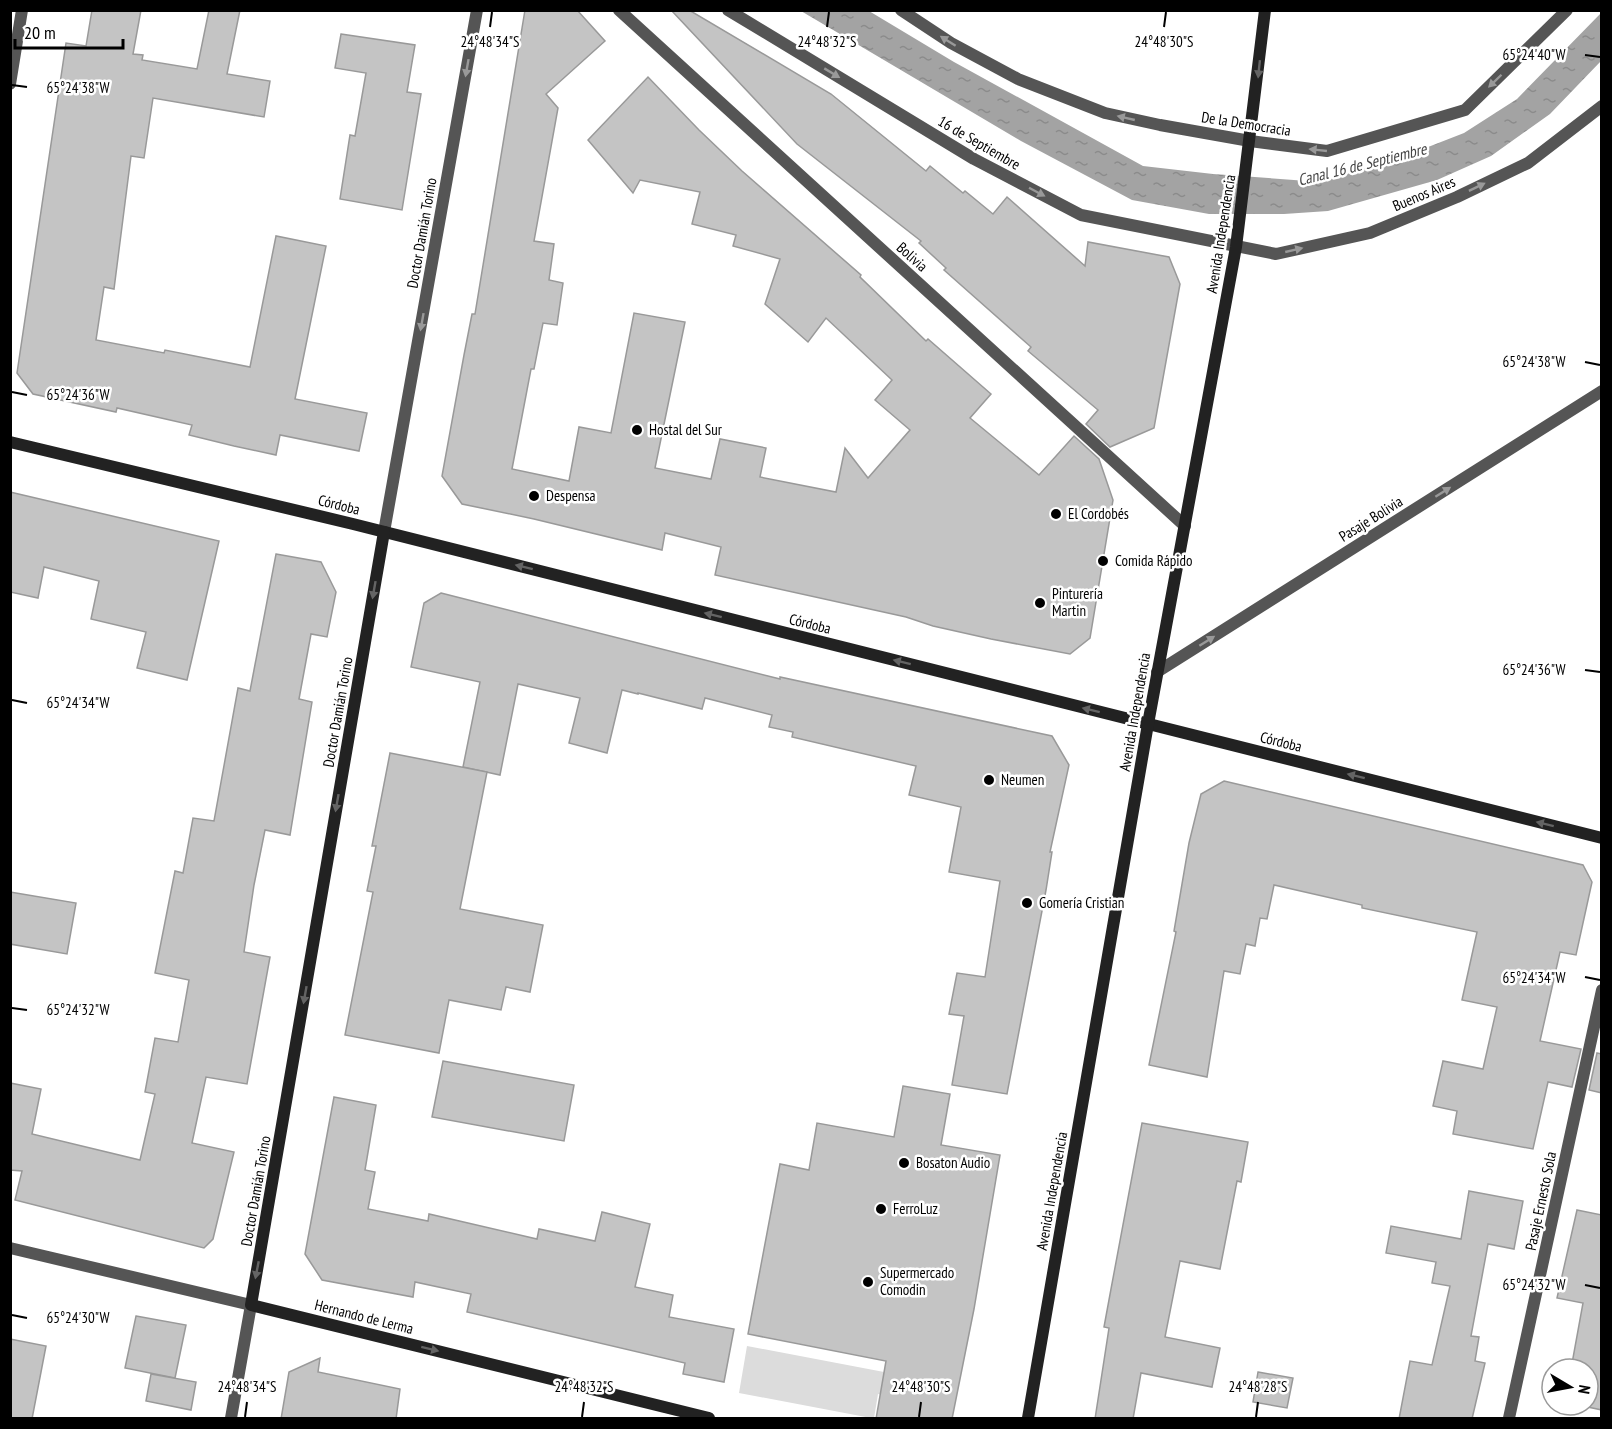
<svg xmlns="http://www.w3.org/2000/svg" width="1612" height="1429" font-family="'PT Sans Narrow',sans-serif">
<defs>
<pattern id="water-ripples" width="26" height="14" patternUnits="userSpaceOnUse" patternTransform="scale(1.5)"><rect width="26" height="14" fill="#a3a3a3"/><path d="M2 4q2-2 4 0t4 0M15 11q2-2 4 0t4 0" fill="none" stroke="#8b8b8b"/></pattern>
</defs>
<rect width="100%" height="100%" fill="#fff"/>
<path fill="#dcdcdc" d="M747,1346L905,1376L901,1398L878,1394L874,1418H871L739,1393Z"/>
<path fill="url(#water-ripples)" d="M801,11H869L954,62L1143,166L1213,174L1321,182L1405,156L1464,133L1517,99L1601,13V61L1550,114L1491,156L1437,180L1328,211L1284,214H1209L1132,200L1021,141Z"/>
<g fill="#c4c4c4" stroke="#999" stroke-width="1.5">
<path d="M92,10H141L133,54L143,55L142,60L197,69L209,10H240L227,74L270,81L264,117L153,98L144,158L131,156L114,289L104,287L96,340L164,353L165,350L250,367L276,236L326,246L295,399L367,413L359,451L280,435L276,455L234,446L189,435L192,425L117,408L116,412L33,394L17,373L66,43L86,46Z"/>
<path d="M525,10H577L605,41L546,94L558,108L534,241L554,244L549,280L563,283L557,325L543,323L534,369H531L512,469L569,481L579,427L611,433L634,313L685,322L655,468L711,479L720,439L766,448L760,477L836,492L845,448L868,478L910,430L875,400L892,380L826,318L808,342L765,304L780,259L733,246L736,235L692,224L700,192L640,180L633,193L588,140L648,77L699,130L742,171L861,275L860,277L926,341L928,339L991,394L970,418L1039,475L1074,436L1099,459L1113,500L1090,638L1070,654L991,639L933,626L906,617L715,575L721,547L665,533L662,550L534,519L462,504L442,476L464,355L472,314H475Z"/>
<path d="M671,10H689L831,94L926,171L930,166L963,193L965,191L993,214L1007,197L1085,266L1088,242L1169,257L1180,284L1154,428L1110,447L1086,424L1098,410L1028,351L1031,347L944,270L946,268L919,243L921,241L797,144Z"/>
<path d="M341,34L415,45L407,92L421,94L402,210L340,199L350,135L355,136L366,73L335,68Z"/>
<path d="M10,492L219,541L187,680L137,668L146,632L91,619L99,581L44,567L38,598L10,592Z"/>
<path d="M276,554L321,562L336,592L327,637L311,634L299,699L312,702L290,835L265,830L254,885L244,952L270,957L247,1084L206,1077L192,1143L234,1152L213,1239L204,1248L15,1200L22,1171L10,1170V1083L41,1089L32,1134L140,1160L155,1094L145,1092L155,1038L178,1042L189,980L155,973L175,871L183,873L193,818L214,821L238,688L250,691Z"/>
<path d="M441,593L780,679V677L1052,736L1069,765L1050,852H1052L1046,890L1007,1094L952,1085L964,1016L949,1014L957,973L985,977L1000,881L949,872L961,807L909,795L916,766L792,737L793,732L769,727L772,715L705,698L702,709L638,693V694L622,690L607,753L569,743L580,698L518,684L500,775L463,767L480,682L411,667L424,603Z"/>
<path d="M390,753L487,772L460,909L543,925L530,992L506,987L501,1010L449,1000L439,1053L345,1035L373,892L367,891L376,846H372Z"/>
<path d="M1224,781L1583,865L1592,882L1576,955L1560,952L1540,1041L1581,1049L1572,1087L1548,1082L1533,1149L1453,1134L1457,1111L1433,1106L1443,1061L1483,1069L1497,1007L1462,1000L1477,932L1362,908V905L1274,885L1267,919L1260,918L1255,946L1246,944L1240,974L1224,971L1207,1077L1149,1065L1176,932L1174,931L1189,843L1201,794Z"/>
<path d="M10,892L76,903L67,954L10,944Z"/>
<path d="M1597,1053L1602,1054V1093L1589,1090Z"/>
<path d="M443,1061L574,1085L564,1141L432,1117Z"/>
<path d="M903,1086L950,1094L941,1145L1000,1155L974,1309L952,1419H876L886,1361L748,1334L780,1164L809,1170L817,1123L894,1137Z"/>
<path d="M334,1097L376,1105L365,1170L375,1172L368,1209L428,1221L429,1214L537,1239L539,1229L595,1241L602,1212L650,1224L635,1287L673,1295L669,1317L734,1329L724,1382L683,1374L685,1363L467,1312L471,1294L415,1282L413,1297L322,1280L305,1254Z"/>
<path d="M1142,1123L1248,1142L1241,1182L1237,1181L1220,1269L1180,1261L1165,1337L1220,1348L1212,1387L1141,1373L1133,1419H1095L1109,1328L1104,1327L1111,1289Z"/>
<path d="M1469,1191L1523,1201L1514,1249L1488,1244L1471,1336L1479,1337L1475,1361L1485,1363L1472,1419H1399L1410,1361L1432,1365L1450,1286L1432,1283L1436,1262L1386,1253L1391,1226L1461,1239Z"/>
<path d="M1577,1210L1602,1215V1410L1578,1405H1588V1369H1571L1583,1303L1557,1298Z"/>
<path d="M136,1316L186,1325L175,1378L125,1368Z"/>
<path d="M10,1339L46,1346L32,1419H10Z"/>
<path d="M320,1358L318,1372L400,1389L396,1419H281L289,1372Z"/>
<path d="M1258,1372L1293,1378L1287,1408L1253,1402Z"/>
<path d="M151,1374L196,1382L191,1410L146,1401Z"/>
</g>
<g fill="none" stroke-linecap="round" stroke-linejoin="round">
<g stroke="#555" stroke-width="12">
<path d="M619,10L1185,526"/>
<path d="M728,10L974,159L1081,215L1276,254L1370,233L1457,197L1528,163L1602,106"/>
<path d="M901,10L951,43L1018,79L1105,113L1160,125L1250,141L1327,151L1465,110L1567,10"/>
<path d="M10,84L22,10"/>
<path d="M384,532L477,10"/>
<path d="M1157,672L1602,391"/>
<path d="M10,1248L251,1305L231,1418"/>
<path d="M1509,1418L1602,990"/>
</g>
<g stroke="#222" stroke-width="12">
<path d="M10,442L353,524L1602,838"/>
<path d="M384,532L251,1305L709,1418"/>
<path d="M1028,1418L1148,724L1236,247L1265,10"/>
</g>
</g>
<defs><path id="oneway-solid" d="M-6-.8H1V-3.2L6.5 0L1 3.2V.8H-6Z" transform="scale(1.5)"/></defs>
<g fill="#999">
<use href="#oneway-solid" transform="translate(948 41) rotate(-148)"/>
<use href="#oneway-solid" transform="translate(467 68) rotate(100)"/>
<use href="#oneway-solid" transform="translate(832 73) rotate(31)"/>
<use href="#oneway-solid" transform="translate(1495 81) rotate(136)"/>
<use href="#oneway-solid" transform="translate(1126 118) rotate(-167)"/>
<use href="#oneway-solid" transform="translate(1318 150) rotate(-174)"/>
<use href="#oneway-solid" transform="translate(1477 187) rotate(-26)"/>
<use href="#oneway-solid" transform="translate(1037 192) rotate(28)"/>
<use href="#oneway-solid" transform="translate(1294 250) rotate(-13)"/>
<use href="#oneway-solid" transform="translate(422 322) rotate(100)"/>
<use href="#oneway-solid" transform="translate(1443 492) rotate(-32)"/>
<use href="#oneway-solid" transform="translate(1207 641) rotate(-32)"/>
</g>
<g fill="#646464">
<use href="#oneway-solid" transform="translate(1259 69) rotate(96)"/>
<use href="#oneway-solid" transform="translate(524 567) rotate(-166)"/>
<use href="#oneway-solid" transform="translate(374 590) rotate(100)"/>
<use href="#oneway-solid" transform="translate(713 615) rotate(-166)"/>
<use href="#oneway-solid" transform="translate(902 662) rotate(-166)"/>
<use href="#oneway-solid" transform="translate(1091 710) rotate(-166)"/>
<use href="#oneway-solid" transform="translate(1356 776) rotate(-166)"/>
<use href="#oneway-solid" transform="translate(337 803) rotate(100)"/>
<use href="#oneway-solid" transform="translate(1545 824) rotate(-166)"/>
<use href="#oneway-solid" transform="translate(305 995) rotate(100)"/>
<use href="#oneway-solid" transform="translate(257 1270) rotate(101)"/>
<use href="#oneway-solid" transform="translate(430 1349) rotate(14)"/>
</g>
<path fill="none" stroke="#000" stroke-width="2" d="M490,27L492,12M827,27L829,12M1164,27L1166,12M1585,55L1600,57M12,85L27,87M1585,362L1600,365M12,392L27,395M1585,670L1600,672M12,700L27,703M1585,977L1600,980M12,1008L27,1010M1585,1285L1600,1288M12,1315L27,1318M245,1417L247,1402M582,1417L584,1402M919,1417L921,1402M1256,1417L1258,1402"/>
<g fill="#000" stroke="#fff" stroke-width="2">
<circle cx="637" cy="430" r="6"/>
<circle cx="534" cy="496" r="6"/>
<circle cx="1056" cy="514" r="6"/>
<circle cx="1103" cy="561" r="6"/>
<circle cx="1040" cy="603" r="6"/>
<circle cx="989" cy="780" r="6"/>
<circle cx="1027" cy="903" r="6"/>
<circle cx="904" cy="1163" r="6"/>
<circle cx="881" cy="1209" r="6"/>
<circle cx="868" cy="1282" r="6"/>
</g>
<g text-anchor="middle" stroke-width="5" stroke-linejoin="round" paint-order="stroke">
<g font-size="15" fill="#000" stroke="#fff">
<text transform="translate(1246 124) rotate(9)" y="5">De la Democracia</text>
<text transform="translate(979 143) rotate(30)" y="5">16 de Septiembre</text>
<text transform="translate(1424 194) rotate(-23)" y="5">Buenos Aires</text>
<text transform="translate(422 233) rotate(-80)" y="5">Doctor Damián Torino</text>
<text transform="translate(1221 234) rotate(-81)" y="5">Avenida Independencia</text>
<text transform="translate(912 257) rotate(42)" y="5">Bolivia</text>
<text transform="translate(339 505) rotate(14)" y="5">Córdoba</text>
<text transform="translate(1371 519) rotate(-32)" y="5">Pasaje Bolivia</text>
<text transform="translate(810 624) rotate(14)" y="5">Córdoba</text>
<text transform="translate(338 712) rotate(-80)" y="5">Doctor Damián Torino</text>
<text transform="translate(1135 712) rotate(-80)" y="5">Avenida Independencia</text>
<text transform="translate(1281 742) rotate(14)" y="5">Córdoba</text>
<text transform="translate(256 1191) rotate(-80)" y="5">Doctor Damián Torino</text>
<text transform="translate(1052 1191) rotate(-80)" y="5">Avenida Independencia</text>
<text transform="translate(1541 1201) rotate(-78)" y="5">Pasaje Ernesto Sola</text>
<text transform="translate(364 1317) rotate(14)" y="5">Hernando de Lerma</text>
</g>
<g font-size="15" fill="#000" stroke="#fff" text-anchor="start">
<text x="649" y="435">Hostal del Sur</text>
<text x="546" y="501">Despensa</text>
<text x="1068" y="519">El Cordobés</text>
<text x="1115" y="566">Comida Rápido</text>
<text x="1052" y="599">Pinturería<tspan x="1052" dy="17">Martin</tspan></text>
<text x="1001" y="785">Neumen</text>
<text x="1039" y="908">Gomería Cristian</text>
<text x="916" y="1168">Bosaton Audio</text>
<text x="893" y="1214">FerroLuz</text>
<text x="880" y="1278">Supermercado<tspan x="880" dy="17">Comodin</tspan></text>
</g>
<g font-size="16" font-style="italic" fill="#444" stroke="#fff">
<text transform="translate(1362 164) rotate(-14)" y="6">Canal 16 de Septiembre</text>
</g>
</g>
<g font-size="15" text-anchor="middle" fill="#000" stroke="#fff" stroke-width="5" stroke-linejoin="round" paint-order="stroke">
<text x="490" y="47">24°48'34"S</text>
<text x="827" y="47">24°48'32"S</text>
<text x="1164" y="47">24°48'30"S</text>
<text x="1534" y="60">65°24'40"W</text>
<text x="78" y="93">65°24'38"W</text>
<text x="1534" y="367">65°24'38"W</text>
<text x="78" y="400">65°24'36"W</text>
<text x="1534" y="675">65°24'36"W</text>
<text x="78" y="708">65°24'34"W</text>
<text x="1534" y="983">65°24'34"W</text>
<text x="78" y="1015">65°24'32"W</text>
<text x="1534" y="1290">65°24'32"W</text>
<text x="78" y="1323">65°24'30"W</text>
<text x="247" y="1392">24°48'34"S</text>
<text x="584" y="1392">24°48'32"S</text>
<text x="921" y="1392">24°48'30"S</text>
<text x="1258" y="1392">24°48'28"S</text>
</g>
<rect width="1612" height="1429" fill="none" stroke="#000000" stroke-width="24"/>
<g transform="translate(1570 1387) rotate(100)"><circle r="28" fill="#ffffff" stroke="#999999" stroke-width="1.5"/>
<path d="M0-4.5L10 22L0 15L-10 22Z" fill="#000000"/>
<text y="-9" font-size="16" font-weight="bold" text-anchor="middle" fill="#000000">N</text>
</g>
<path d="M15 39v9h108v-9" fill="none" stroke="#000000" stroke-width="3"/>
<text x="24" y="39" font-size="18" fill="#000000" stroke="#ffffff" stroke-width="4.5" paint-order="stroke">20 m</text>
</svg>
